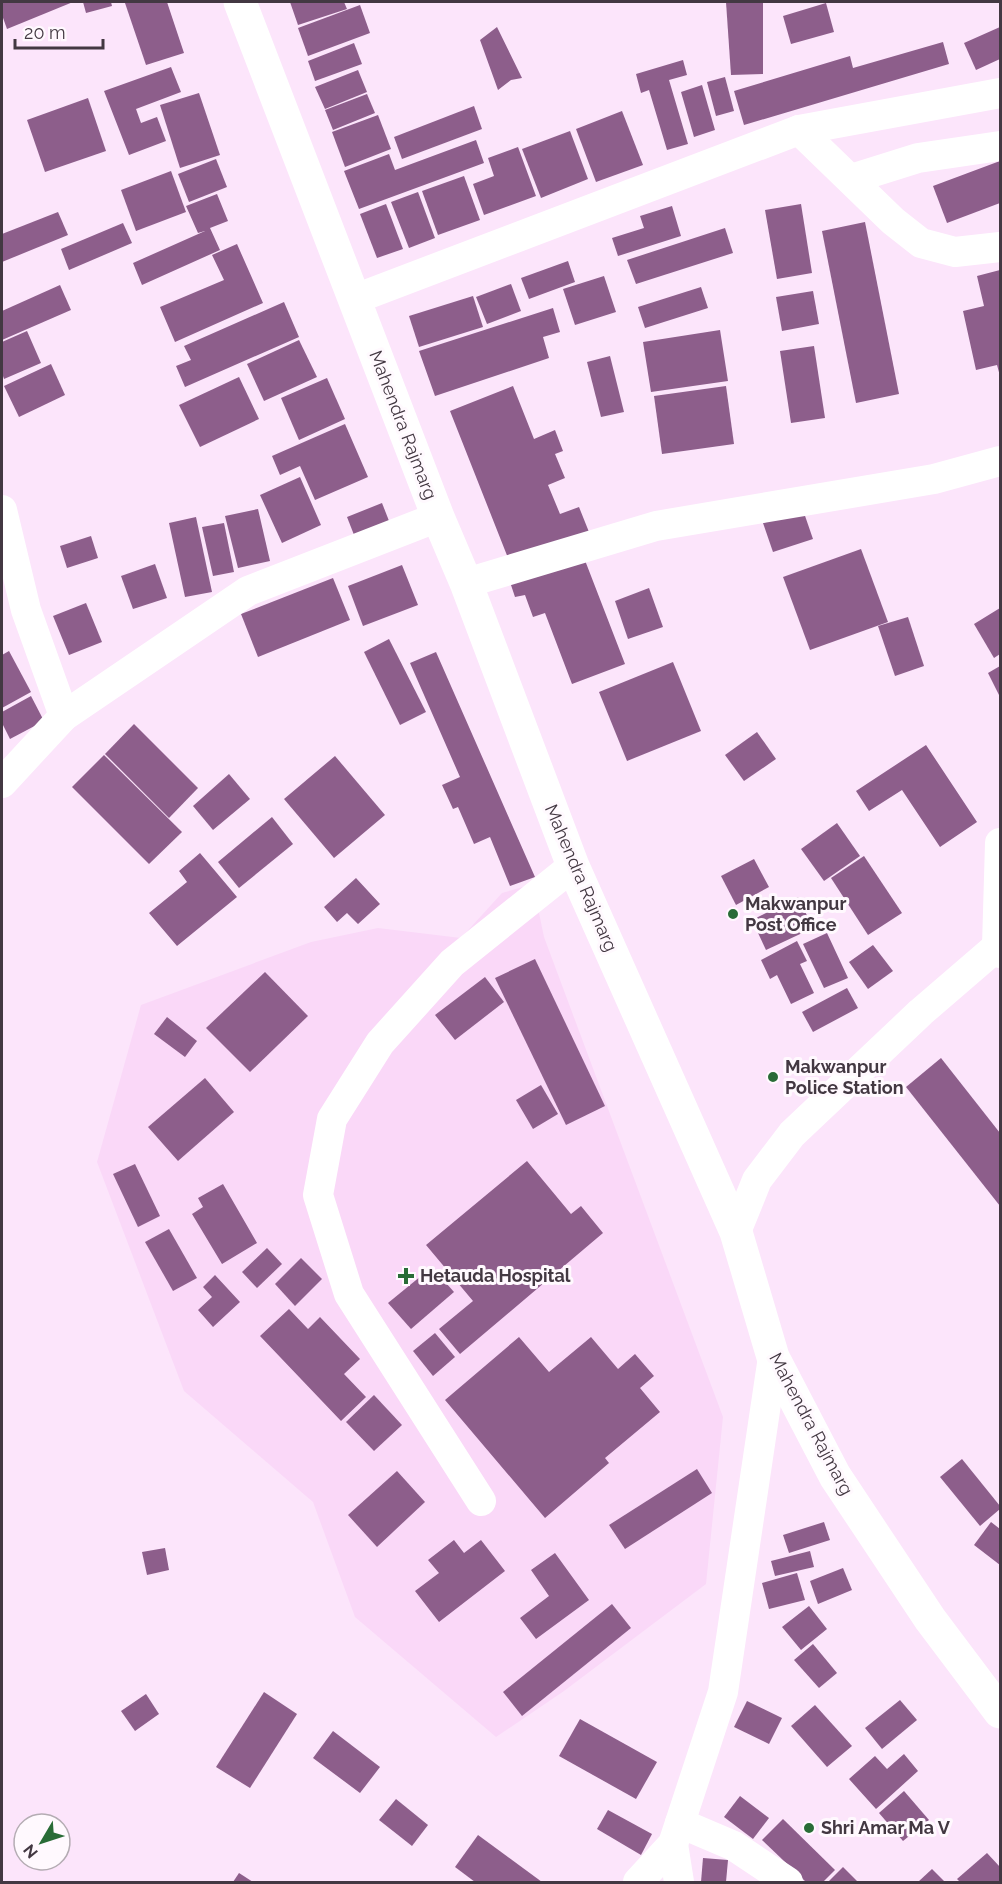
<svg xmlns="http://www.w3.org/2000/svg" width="1002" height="1884" font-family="Raleway,sans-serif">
<rect width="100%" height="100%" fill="#fce5fb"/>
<path fill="#fad8f8" d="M533,884L544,937L723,1417L706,1584L564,1691L496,1737L355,1617L313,1502L184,1391L97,1162L141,1005L311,942L378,928L461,938L502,893Z"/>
<g fill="#8d5e8b">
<path d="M2,2H73L7,29L2,15Z"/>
<path d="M83,2H111L112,6L86,13Z"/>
<path d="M128,2H167L184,53L146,65L125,3Z"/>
<path d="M290,2H344L347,9L298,25Z"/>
<path d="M726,2H763V74L731,75Z"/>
<path d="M826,3L834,32L791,44L783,16Z"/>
<path d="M360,5L370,33L308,56L298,28Z"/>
<path d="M497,27L522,78L511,80L498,90L480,40Z"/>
<path d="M1000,27V59L976,70L964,43Z"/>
<path d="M943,42L949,64L744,125L734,91L850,56L853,68Z"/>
<path d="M354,43L362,64L315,81L308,61Z"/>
<path d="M683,60L687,75L669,80L688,144L667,150L649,90L641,93L636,74Z"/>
<path d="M171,67L181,92L136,109L141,123L157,117L166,141L129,155L104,91Z"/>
<path d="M358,70L367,92L325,109L315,87Z"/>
<path d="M725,77L734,111L716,116L707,82Z"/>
<path d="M702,85L715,130L694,137L681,92Z"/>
<path d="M199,93L220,155L180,168L160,105Z"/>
<path d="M367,94L375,113L333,130L325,110Z"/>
<path d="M88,98L106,151L45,172L27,120Z"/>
<path d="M474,106L482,129L402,159L394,137Z"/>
<path d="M622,111L643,165L596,182L576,129Z"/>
<path d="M378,115L391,149L345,167L332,132Z"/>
<path d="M570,131L588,179L541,198L522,149Z"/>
<path d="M476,140L484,163L359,209L344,171L389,154L395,170Z"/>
<path d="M518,147L536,196L484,215L473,184L494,176L488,158Z"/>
<path d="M216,159L227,187L189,202L178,174Z"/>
<path d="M1000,161V203L947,223L933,186Z"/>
<path d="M171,171L186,212L136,231L121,190Z"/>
<path d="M464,176L480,220L438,235L422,191Z"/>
<path d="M418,192L435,238L409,248L391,202Z"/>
<path d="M217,194L228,221L210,228L220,250L142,285L133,263L205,231L198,233L186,206Z"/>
<path d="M386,204L403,249L377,258L360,214Z"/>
<path d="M801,204L812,273L777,279L765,210Z"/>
<path d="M672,206L681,236L618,256L612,238L644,228L640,216Z"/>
<path d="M58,212L68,235L2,262V234Z"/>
<path d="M865,222L899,394L856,403L822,231Z"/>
<path d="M123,223L132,243L69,270L61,249Z"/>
<path d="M725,228L733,253L636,284L627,260Z"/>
<path d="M237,244L263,303L175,342L160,307L224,280L212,255Z"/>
<path d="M568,261L575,282L529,299L521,278Z"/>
<path d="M1000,270V376L997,365L976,370L963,311L984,306L977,276Z"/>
<path d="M604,276L616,312L575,325L563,289Z"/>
<path d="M511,284L521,311L487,324L476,297Z"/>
<path d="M60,285L71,310L2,340V311Z"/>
<path d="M701,287L708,308L645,328L638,307Z"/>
<path d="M813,291L819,324L782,331L776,297Z"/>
<path d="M473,296L483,327L419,347L409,316Z"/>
<path d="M284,302L299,337L185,387L176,366L191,360L184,346Z"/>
<path d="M553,308L560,332L543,337L549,358L435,396L419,351Z"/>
<path d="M720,330L728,381L651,392L643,342Z"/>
<path d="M27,331L41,363L4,379L2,373V342Z"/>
<path d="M299,340L317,377L264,401L247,364Z"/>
<path d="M814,346L825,418L791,423L780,351Z"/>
<path d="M610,356L624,412L601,417L587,362Z"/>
<path d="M51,364L65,395L19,417L4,386Z"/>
<path d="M239,377L259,419L200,447L179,405Z"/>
<path d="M327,378L345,419L299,440L281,398Z"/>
<path d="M513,386L534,439L555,430L563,451L555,454L565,478L548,485L560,514L579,507L589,532L510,563L450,411Z"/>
<path d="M726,386L734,444L662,454L654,396Z"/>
<path d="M345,424L368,477L315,500L300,466L280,475L272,456Z"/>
<path d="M300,477L321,525L282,543L260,495Z"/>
<path d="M382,503L391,526L356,540L347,517Z"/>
<path d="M258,509L270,561L238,568L225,516Z"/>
<path d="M803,510L813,539L773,552L763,523Z"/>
<path d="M196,517L212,592L185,597L169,523Z"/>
<path d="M224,523L234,572L213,576L202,527Z"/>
<path d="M91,536L98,558L67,568L60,546Z"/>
<path d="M861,549L888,622L810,650L783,577Z"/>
<path d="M581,550L625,664L572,684L545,613L533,617L525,595L515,597L508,576Z"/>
<path d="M155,564L167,598L133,609L121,576Z"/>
<path d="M402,565L418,605L363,626L348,586Z"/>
<path d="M333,578L350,620L258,657L241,614Z"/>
<path d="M649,588L663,627L628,639L615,601Z"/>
<path d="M86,603L102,642L69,655L53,616Z"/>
<path d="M1000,608V654L994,658L974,624Z"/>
<path d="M908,617L924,666L895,676L878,626Z"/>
<path d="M389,639L426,712L400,725L364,652Z"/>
<path d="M9,651L31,692L2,708V655Z"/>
<path d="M436,652L535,877L510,886L490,837L474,844L458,807L453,809L442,785L460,777L410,663Z"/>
<path d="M673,662L701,731L627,761L599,692Z"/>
<path d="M1000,666V697L988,673Z"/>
<path d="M31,696L44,721L10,739L2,723V712Z"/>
<path d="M134,724L198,788L169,818L105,754Z"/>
<path d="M757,732L776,759L744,781L725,755Z"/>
<path d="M926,745L977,822L940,847L902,790L869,811L856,791Z"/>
<path d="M104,755L182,832L149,864L72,787Z"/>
<path d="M335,756L385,815L334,858L284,799Z"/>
<path d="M229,774L250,799L213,830L193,806Z"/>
<path d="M272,817L293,844L239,888L218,862Z"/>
<path d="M837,823L860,856L824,881L801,849Z"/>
<path d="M200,853L237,897L177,946L149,913L187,882L179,871Z"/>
<path d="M864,856L902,913L868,935L831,878Z"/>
<path d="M754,859L769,887L736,905L721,876Z"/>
<path d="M356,878L380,904L358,924L347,913L337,922L324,907Z"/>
<path d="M798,897L813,928L766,950L752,920Z"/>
<path d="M827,933L848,978L824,988L803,944Z"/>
<path d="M797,941L807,961L800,964L814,993L791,1004L777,975L770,979L761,960Z"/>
<path d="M873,945L893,971L868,989L849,962Z"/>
<path d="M535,959L605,1106L566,1125L495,978Z"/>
<path d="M265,972L308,1016L250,1072L206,1028Z"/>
<path d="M485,977L504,1002L455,1040L435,1015Z"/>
<path d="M847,988L858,1008L813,1032L802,1012Z"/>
<path d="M167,1017L197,1041L185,1057L154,1034Z"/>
<path d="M941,1058L1000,1133V1206L906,1087Z"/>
<path d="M205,1078L234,1112L178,1161L148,1127Z"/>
<path d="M541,1085L558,1114L533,1129L516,1100Z"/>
<path d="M527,1161L571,1214L581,1206L603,1233L460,1354L439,1329L473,1301L426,1245Z"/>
<path d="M135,1164L160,1216L138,1227L113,1174Z"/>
<path d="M223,1184L257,1243L222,1264L192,1214L203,1207L198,1198Z"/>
<path d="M169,1229L197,1278L173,1291L145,1242Z"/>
<path d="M267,1248L282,1264L257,1288L242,1272Z"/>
<path d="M301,1258L322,1279L295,1306L275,1284Z"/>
<path d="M432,1267L454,1292L411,1329L388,1303Z"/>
<path d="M215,1275L240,1302L213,1327L198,1310L212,1297L203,1287Z"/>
<path d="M289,1309L308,1329L320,1317L360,1359L344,1374L366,1397L341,1421L260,1336Z"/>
<path d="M435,1333L455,1357L433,1376L413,1351Z"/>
<path d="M519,1337L549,1372L591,1337L618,1369L635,1354L654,1376L640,1388L660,1412L605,1458L609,1463L545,1518L445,1400Z"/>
<path d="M374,1395L402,1425L374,1451L346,1422Z"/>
<path d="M962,1459L1000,1506V1509L980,1526L940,1477Z"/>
<path d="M697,1469L712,1493L625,1549L609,1525Z"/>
<path d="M397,1471L425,1502L377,1547L348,1515Z"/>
<path d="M824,1522L830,1540L789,1553L783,1535Z"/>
<path d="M991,1522L1000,1529V1565L974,1545Z"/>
<path d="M454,1540L464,1553L481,1540L505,1571L439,1622L415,1591L439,1573L428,1560Z"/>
<path d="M165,1548L169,1570L147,1575L142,1552Z"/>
<path d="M810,1551L814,1567L775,1576L771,1561Z"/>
<path d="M555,1553L589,1600L536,1639L520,1618L549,1596L531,1570Z"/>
<path d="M843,1568L852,1590L818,1604L810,1581Z"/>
<path d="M797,1573L805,1600L769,1609L762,1583Z"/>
<path d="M612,1604L631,1628L522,1716L503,1692Z"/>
<path d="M809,1606L827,1629L801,1650L782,1627Z"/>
<path d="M813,1644L837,1673L819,1688L794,1660Z"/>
<path d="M264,1692L297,1714L250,1788L216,1767Z"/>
<path d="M146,1694L159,1714L135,1731L121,1711Z"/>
<path d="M900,1700L917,1720L882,1749L865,1728Z"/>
<path d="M747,1701L782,1718L769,1744L734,1727Z"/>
<path d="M815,1705L852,1746L827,1767L791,1726Z"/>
<path d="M580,1719L657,1762L636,1799L559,1756Z"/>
<path d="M333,1731L380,1767L360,1793L313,1758Z"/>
<path d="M904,1754L918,1771L876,1809L849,1779L875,1756L887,1769Z"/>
<path d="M904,1791L929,1820L903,1841L879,1813Z"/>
<path d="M740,1796L769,1818L753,1839L724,1817Z"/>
<path d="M396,1799L428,1825L412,1846L379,1820Z"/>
<path d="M608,1810L652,1834L641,1855L597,1829Z"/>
<path d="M783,1819L835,1870L823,1882H806L762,1840Z"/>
<path d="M478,1835L542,1882H475L455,1867Z"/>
<path d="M987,1853L1000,1867V1882H960L957,1879Z"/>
<path d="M703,1858L728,1860L726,1882H701Z"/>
<path d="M843,1867L858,1882H828Z"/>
<path d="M932,1869L945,1882H918Z"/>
<path d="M239,1873L253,1882H233Z"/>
</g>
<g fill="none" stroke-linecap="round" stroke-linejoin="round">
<g stroke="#fff" stroke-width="30">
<path d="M799,130L893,221L921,243L955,252L1000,247"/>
<path d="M851,179L918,158L1000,146"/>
<path d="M355,299L799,130L1000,93"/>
<path d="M2,510L26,610L64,716"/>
<path d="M466,583L656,526L934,479L1000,461"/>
<path d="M2,783L64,716L248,591L438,517"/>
<path d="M1000,843L997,946L1000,953"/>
<path d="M736,1232L757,1180L792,1134L921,1012L1000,944"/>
<path d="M481,1501L349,1294L318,1195L332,1119L380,1043L452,963L573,866"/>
<path d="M680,1823L734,1846L788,1882"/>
<path d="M673,1844L679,1882"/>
<path d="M638,1882L673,1844L723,1692L773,1357"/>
</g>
<path stroke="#fff" stroke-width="33" d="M240,2L438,517L466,583L573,866L736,1232L773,1357L835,1476L930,1619L1000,1712"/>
</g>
<g fill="#296c37" stroke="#fff9fe" stroke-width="2">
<circle cx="733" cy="914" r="6"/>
<circle cx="773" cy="1077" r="6"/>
<path d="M403 1267h6v6h6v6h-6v6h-6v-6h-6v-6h6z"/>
<circle cx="809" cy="1828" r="6"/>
</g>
<g text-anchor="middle" stroke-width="6" stroke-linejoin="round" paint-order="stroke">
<g font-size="18" fill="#433842" stroke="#fff9fe">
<text transform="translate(403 425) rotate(69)" y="6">Mahendra Rajmarg</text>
<text transform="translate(581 878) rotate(67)" y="6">Mahendra Rajmarg</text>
<text transform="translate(811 1424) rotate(62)" y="6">Mahendra Rajmarg</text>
</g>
<g font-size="18" font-weight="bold" fill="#433842" stroke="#fff9fe" text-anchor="start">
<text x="745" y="910">Makwanpur<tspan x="745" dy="21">Post Office</tspan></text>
<text x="785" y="1073">Makwanpur<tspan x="785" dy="21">Police Station</tspan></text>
<text x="420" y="1282">Hetauda Hospital</text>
<text x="821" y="1834">Shri Amar Ma V</text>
</g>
</g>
<rect width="1002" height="1884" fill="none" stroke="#433842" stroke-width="6"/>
<g transform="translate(42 1842) rotate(231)"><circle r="28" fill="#fff9fe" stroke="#b4acb3" stroke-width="1.5"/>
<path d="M0-4.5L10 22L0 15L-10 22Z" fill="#296c37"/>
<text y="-9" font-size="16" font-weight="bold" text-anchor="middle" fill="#433842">N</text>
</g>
<path d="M15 39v9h88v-9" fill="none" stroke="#433842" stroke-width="3"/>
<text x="24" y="39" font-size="18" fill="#433842" stroke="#fff9fe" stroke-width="4.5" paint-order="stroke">20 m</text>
</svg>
